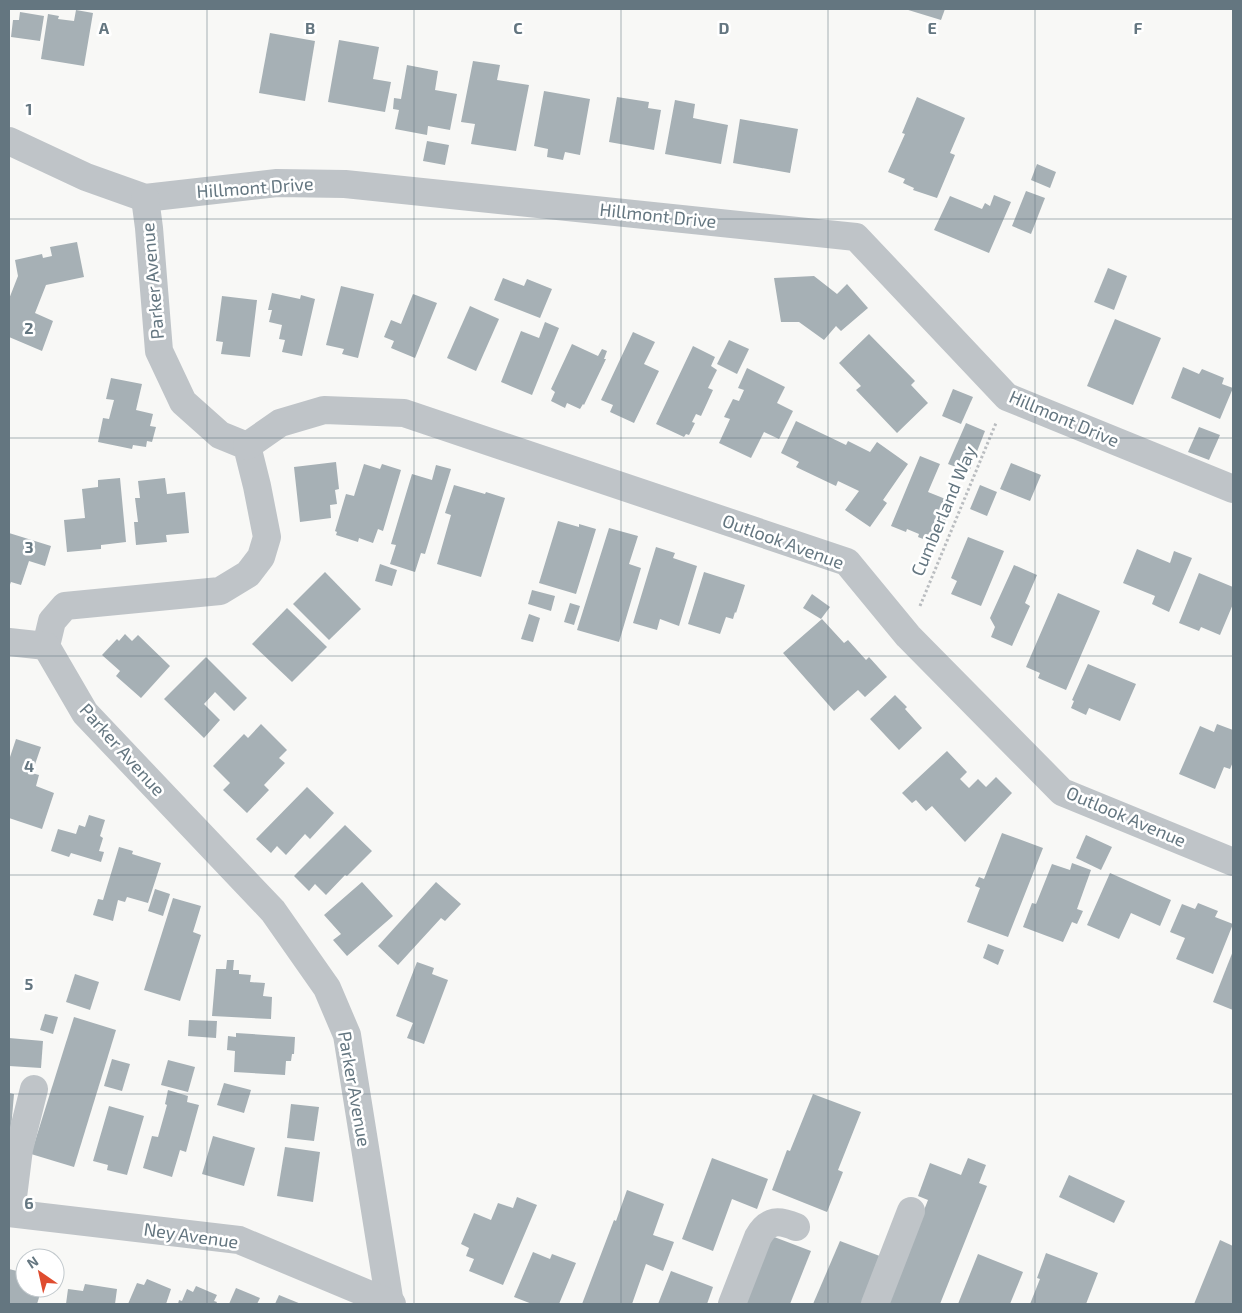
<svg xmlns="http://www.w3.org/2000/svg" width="1242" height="1313" font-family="'Exo 2',sans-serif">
<rect width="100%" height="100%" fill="#f8f8f6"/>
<g fill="#a6b0b5">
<path d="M905,9H945L941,20Z"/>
<path d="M76,10L93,13L84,66L41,59L48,14L59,16L58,19L74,21Z"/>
<path d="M20,12L44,16L40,41L11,37L13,20H19Z"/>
<path d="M270,33L315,41L305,101L259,93Z"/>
<path d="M339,40L379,47L373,79L391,82L385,112L328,102Z"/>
<path d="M473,61L500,65L497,80L529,85L516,151L471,144L475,124L461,122Z"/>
<path d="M407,65L438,71L435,90L457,94L450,130L428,126L427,135L395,129L399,110L393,109L394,98L401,99Z"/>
<path d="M544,91L590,99L580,155L565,152L563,160L547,157L548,149L534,146Z"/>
<path d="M617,97L649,102L648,108L661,110L654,150L609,142Z"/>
<path d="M917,97L965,118L950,153L955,155L937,198L913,190L914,188L903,183L905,179L888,172L905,134L902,133Z"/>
<path d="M675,100L695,104L693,118L728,125L721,164L665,154Z"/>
<path d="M740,119L798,129L790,173L733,163Z"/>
<path d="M427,141L449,145L445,165L423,161Z"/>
<path d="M1037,164L1056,172L1050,188L1031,180Z"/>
<path d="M1026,191L1045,198L1031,234L1012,226Z"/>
<path d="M994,195L1011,202L989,253L934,230L950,196L982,209L985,203L990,206Z"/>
<path d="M77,242L84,277L46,285L35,313L53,321L42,351L9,337V299L18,276L15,260L42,254L43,258L52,256L50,247Z"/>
<path d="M1108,268L1127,276L1114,310L1094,302Z"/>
<path d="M814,276L837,294L847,284L868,308L841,331L836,326L824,340L799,322H781L774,278Z"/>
<path d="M503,278L524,286L527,279L552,289L540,318L494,300Z"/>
<path d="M341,286L374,294L358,358L342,354L344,349L326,345Z"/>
<path d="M272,293L300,299L301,295L315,299L302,356L282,352L285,340L279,339L282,325L269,322L272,310H268Z"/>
<path d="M413,294L437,303L415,358L391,348L394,341L384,337L391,320L401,324Z"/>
<path d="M222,296L257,300L250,357L221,354L223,342L216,341Z"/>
<path d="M470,306L499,319L476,371L447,358Z"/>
<path d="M1115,319L1161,338L1133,405L1087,386Z"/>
<path d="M545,322L559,328L532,395L501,382L521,331L539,338Z"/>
<path d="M633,332L655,342L644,364L659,371L634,423L610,412L613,405L601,400Z"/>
<path d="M869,334L915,381L911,385L928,403L897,433L856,390L861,386L839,363Z"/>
<path d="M729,340L749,349L737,374L717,364Z"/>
<path d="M572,344L598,356L602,349L607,351L604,359H606L584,405L583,404L580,409L567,403L565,408L551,401L555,392L551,389Z"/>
<path d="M693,346L715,357L711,366L717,370L708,388L713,390L701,416L696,414L692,422L695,423L689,435L686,434L684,437L656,424Z"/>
<path d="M1183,367L1199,374L1202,369L1224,378L1222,384L1233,388L1220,419L1171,398Z"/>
<path d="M747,368L785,387L777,403L793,411L779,439L764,432L751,458L719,443L730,419L724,417L733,399L739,401L744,390L738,388Z"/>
<path d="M111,378L142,384L136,410L153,414L150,426L156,427L152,442L147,441L146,447L133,445L132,449L98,442L103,418L109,419L114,400L106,399Z"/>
<path d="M953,389L973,397L961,424L942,416Z"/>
<path d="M796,421L846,445L848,441L870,452L877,442L908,464L883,500L887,503L870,527L845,510L859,491L838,481L836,486L796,467L799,462L781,453Z"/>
<path d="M966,423L985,431L969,472L948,464Z"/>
<path d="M1199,427L1220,435L1209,460L1188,452Z"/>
<path d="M920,456L940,464L928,492L953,502L936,544L918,537L919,534L907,529L906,532L891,526Z"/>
<path d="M336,462L339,489L335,490L337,504L330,505L331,518L300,522L294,467Z"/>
<path d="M1011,463L1041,475L1030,501L1000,489Z"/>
<path d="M364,464L380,469L382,464L401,470L383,531L378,529L373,543L359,538L358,542L336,535L337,532L335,531L346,494L354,496Z"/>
<path d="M436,465L451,469L425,554L421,553L415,572L390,564L396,545L391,544L412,474L432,480Z"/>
<path d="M120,478L126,542L101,545V549L67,552L64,520L85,518L82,489L98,487V480Z"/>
<path d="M165,478L167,494L185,492L189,533L166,535L167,542L136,545L134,522H138L135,498H140L138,481Z"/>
<path d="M454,485L485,494L486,492L505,498L481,577L437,564L451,515L445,513Z"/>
<path d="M980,485L997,492L987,516L970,509Z"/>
<path d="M558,521L579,527V524L596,529L576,594L539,583Z"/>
<path d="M609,528L638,536L629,564L641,568L619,642L577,630Z"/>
<path d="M9,533L51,546L45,566L29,561L21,585L11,582L9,587Z"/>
<path d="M968,537L1004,551L981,606L951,594L957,581L951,578Z"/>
<path d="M656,547L675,553L673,558L697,566L679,626L660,619L657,630L633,623Z"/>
<path d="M1137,549L1170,563L1174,551L1192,558L1169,612L1152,604L1155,596L1123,583Z"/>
<path d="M380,564L397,570L392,586L375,581Z"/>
<path d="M1014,565L1037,575L1025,603L1030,606L1012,646L991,637L995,627L990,618Z"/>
<path d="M325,572L361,609L329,640L293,604Z"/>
<path d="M704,572L745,585L736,613L735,612L733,619L726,617L720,634L688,624Z"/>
<path d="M1199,573L1233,587V604L1220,635L1201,627L1199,631L1179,623Z"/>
<path d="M532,590L555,596L551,611L528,604Z"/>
<path d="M1058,593L1100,611L1066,690L1038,678L1040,673L1026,667Z"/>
<path d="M812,594L830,607L821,619L803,608Z"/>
<path d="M570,603L580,606L574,625L564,622Z"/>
<path d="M287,608L327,647L292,682L252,644Z"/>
<path d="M529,614L540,618L533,642L521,639Z"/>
<path d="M822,619L844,643L848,640L866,660L869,657L887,677L865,697L858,690L834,711L783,653Z"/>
<path d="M125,634L132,641L138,635L170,666L141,698L116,676L120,671L102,655L117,639L119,641Z"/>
<path d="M206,657L247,698L234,711L215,692L204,704L220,720L204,738L164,699Z"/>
<path d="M1088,664L1136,684L1120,721L1089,708L1086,715L1071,708L1074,701L1072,700Z"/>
<path d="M895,695L907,707L905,709L922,728L899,750L870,719Z"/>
<path d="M261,724L287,750L279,758L285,763L264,785L269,790L247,813L223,790L230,783L213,766L244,734L248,738Z"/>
<path d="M1217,724L1233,730V762L1230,769L1224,767L1215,789L1179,774L1200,726L1214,732Z"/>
<path d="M16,739L41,747L32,773L39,775L36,786L54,793L42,829L9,818V760Z"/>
<path d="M947,751L967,772L960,779L969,788L978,779L986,787L996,777L1012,793L965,842L932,806L926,811L916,800L912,803L902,793Z"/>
<path d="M307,787L334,813L310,839L305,834L286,855L277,846L271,853L256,839Z"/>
<path d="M89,815L105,820L100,836L103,838L99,851L104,852L101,862L71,853L69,857L51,851L58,829L76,834L79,825L85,827Z"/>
<path d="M345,825L372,851L347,876L345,875L326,895L315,884L309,891L294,876Z"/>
<path d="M1002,833L1043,848L1008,937L967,922L980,888L975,886L979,877L984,879Z"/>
<path d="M1086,835L1112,847L1101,870L1076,858Z"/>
<path d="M119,847L133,851L132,854L161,863L148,903L127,897L125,902L118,900L113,921L93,915L98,899L103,900Z"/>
<path d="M1072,863L1091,870L1077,909L1083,911L1077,924L1072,922L1063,942L1023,927L1032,903L1036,904L1052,864L1070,870Z"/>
<path d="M1110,873L1171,900L1160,926L1131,913L1119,939L1087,925Z"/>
<path d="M362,882L393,916L347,956L333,940L341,934L324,915Z"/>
<path d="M436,882L461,904L445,921L441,918L398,965L378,946Z"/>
<path d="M155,889L170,894L163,916L148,911Z"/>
<path d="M173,898L201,906L193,932L201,935L180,1001L144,990Z"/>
<path d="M1198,903L1218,911L1215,917L1233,924L1213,974L1176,959L1185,938L1170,932L1182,904L1195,909Z"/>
<path d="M988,944L1004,950L998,965L983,958Z"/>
<path d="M1233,951V1010L1213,1002Z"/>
<path d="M227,960H234L233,970H239V974L251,975L250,982L265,983L263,996L272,997L271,1019L212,1016L216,969H226Z"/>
<path d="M417,962L434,968L432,974L448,980L424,1044L407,1038L413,1023L396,1016Z"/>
<path d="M75,974L99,982L90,1010L66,1002Z"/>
<path d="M45,1014L58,1017L53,1034L40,1030Z"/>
<path d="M74,1017L116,1030L74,1167L31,1154Z"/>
<path d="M189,1020L217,1021L216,1038L188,1036Z"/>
<path d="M236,1033L295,1037L294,1054H292L291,1061H286L285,1075L234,1072L235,1051L227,1050L228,1036L236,1037Z"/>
<path d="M9,1038L43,1041L41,1068L9,1066Z"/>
<path d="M112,1059L130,1064L122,1091L104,1086Z"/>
<path d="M168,1060L195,1067L188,1092L161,1085Z"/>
<path d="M224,1083L251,1090L244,1113L217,1105Z"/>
<path d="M168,1090L188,1096L187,1102L199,1105L186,1152L180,1150L172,1177L143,1168L152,1136L158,1137L167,1105L165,1104Z"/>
<path d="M9,1093L14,1094L10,1141H9Z"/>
<path d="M813,1094L861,1112L838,1170L843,1172L827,1212L772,1190L787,1150L790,1151Z"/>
<path d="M291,1104L319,1107L314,1141L287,1138Z"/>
<path d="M109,1106L144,1116L127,1175L107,1170L108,1165L93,1161Z"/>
<path d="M213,1136L255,1148L244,1186L202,1174Z"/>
<path d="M285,1147L320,1152L313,1202L277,1196Z"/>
<path d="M712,1158L768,1179L757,1209L732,1199L713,1251L682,1239Z"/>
<path d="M968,1158L986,1165L979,1183L987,1186L940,1304H887L928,1200L918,1196L930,1163L961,1175Z"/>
<path d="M1069,1175L1125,1201L1114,1223L1059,1197Z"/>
<path d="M627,1190L664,1204L653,1235L674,1242L663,1271L646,1264L632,1304H582L614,1220L616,1221Z"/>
<path d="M517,1197L537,1205L503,1285L469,1271L474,1259L466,1256L469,1248L461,1244L474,1213L491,1220L498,1203L513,1208Z"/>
<path d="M769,1235L811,1251L790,1304H742Z"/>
<path d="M1220,1240L1233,1246V1304H1194Z"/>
<path d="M840,1241L885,1258L865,1304H813Z"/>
<path d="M533,1252L550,1259L552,1254L576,1263L559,1304H532L514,1297Z"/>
<path d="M1046,1253L1098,1273L1086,1304H1030L1040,1279L1037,1278Z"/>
<path d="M978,1254L1023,1272L1010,1304H958Z"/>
<path d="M9,1269L25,1273V1288H42L37,1304H9Z"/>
<path d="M671,1271L713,1287L707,1304H658Z"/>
<path d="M147,1279L171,1289L166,1304H128L137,1283L144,1285Z"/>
<path d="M85,1284L117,1289L115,1304H66L68,1289L83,1291Z"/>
<path d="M196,1286L217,1295L214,1301L217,1302L216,1304H178L179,1300L182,1301L187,1289L193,1292Z"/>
<path d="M236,1288L260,1298L257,1304H229Z"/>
<path d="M279,1295L301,1304H275Z"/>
</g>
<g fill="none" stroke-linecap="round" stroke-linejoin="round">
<path stroke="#babdc0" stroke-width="3" stroke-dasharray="2.5 2.5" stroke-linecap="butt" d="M920,606L996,423"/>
<g stroke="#bfc4c8" stroke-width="28">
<path d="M9,141L86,177L145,198L277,183L345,184L856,237L1007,397L1233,489"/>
<path d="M145,198L149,228L159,351L183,402L220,435L247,446L257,486L267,537L261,557L248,574L220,591L65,606L52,621L46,646L85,713L273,911L327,988L347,1035L390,1304"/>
<path d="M247,446L280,423L324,410L404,413L847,562L908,636L1062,792L1233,862"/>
<path d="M9,642L46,646"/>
<path d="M9,1213L239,1240L392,1304"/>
<path d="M11,1213L19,1149L34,1089"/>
<path d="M732,1304L758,1237C768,1219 779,1220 796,1227"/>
<path d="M875,1304L911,1211"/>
</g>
</g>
<path fill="none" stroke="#647680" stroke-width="1" stroke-opacity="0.55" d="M207,9V1304M414,9V1304M621,9V1304M828,9V1304M1035,9V1304M9,219H1233M9,438H1233M9,656H1233M9,875H1233M9,1094H1233"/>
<g text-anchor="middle" stroke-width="5" stroke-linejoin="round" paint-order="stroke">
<g font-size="18" fill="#647680" stroke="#fff">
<text transform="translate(255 188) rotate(-4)" y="6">Hillmont Drive</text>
<text transform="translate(658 216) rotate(6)" y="6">Hillmont Drive</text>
<text transform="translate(153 281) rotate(-95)" y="6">Parker Avenue</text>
<text transform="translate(1064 419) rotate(23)" y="6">Hillmont Drive</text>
<text transform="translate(944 511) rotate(-67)" y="6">Cumberland Way</text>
<text transform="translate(783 542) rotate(20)" y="6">Outlook Avenue</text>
<text transform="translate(122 750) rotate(48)" y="6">Parker Avenue</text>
<text transform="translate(1126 817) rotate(23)" y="6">Outlook Avenue</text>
<text transform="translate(354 1089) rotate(80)" y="6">Parker Avenue</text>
<text transform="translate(191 1236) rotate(8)" y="6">Ney Avenue</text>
</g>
</g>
<g font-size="16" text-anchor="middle" font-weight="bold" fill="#647680" stroke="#fff" stroke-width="5" stroke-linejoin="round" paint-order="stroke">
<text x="104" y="34">A</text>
<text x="310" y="34">B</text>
<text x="518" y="34">C</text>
<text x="724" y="34">D</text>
<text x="932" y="34">E</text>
<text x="1138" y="34">F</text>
<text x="29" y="115">1</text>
<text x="29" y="334">2</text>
<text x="29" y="553">3</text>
<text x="29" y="772">4</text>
<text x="29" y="990">5</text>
<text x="29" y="1209">6</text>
</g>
<rect width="1242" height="1313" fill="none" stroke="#647680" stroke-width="20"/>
<g transform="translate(40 1273) rotate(326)"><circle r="24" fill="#ffffff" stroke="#c1c8cc"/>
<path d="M0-4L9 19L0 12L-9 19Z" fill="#df4c2f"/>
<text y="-8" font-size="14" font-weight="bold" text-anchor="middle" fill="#647680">N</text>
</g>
</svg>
